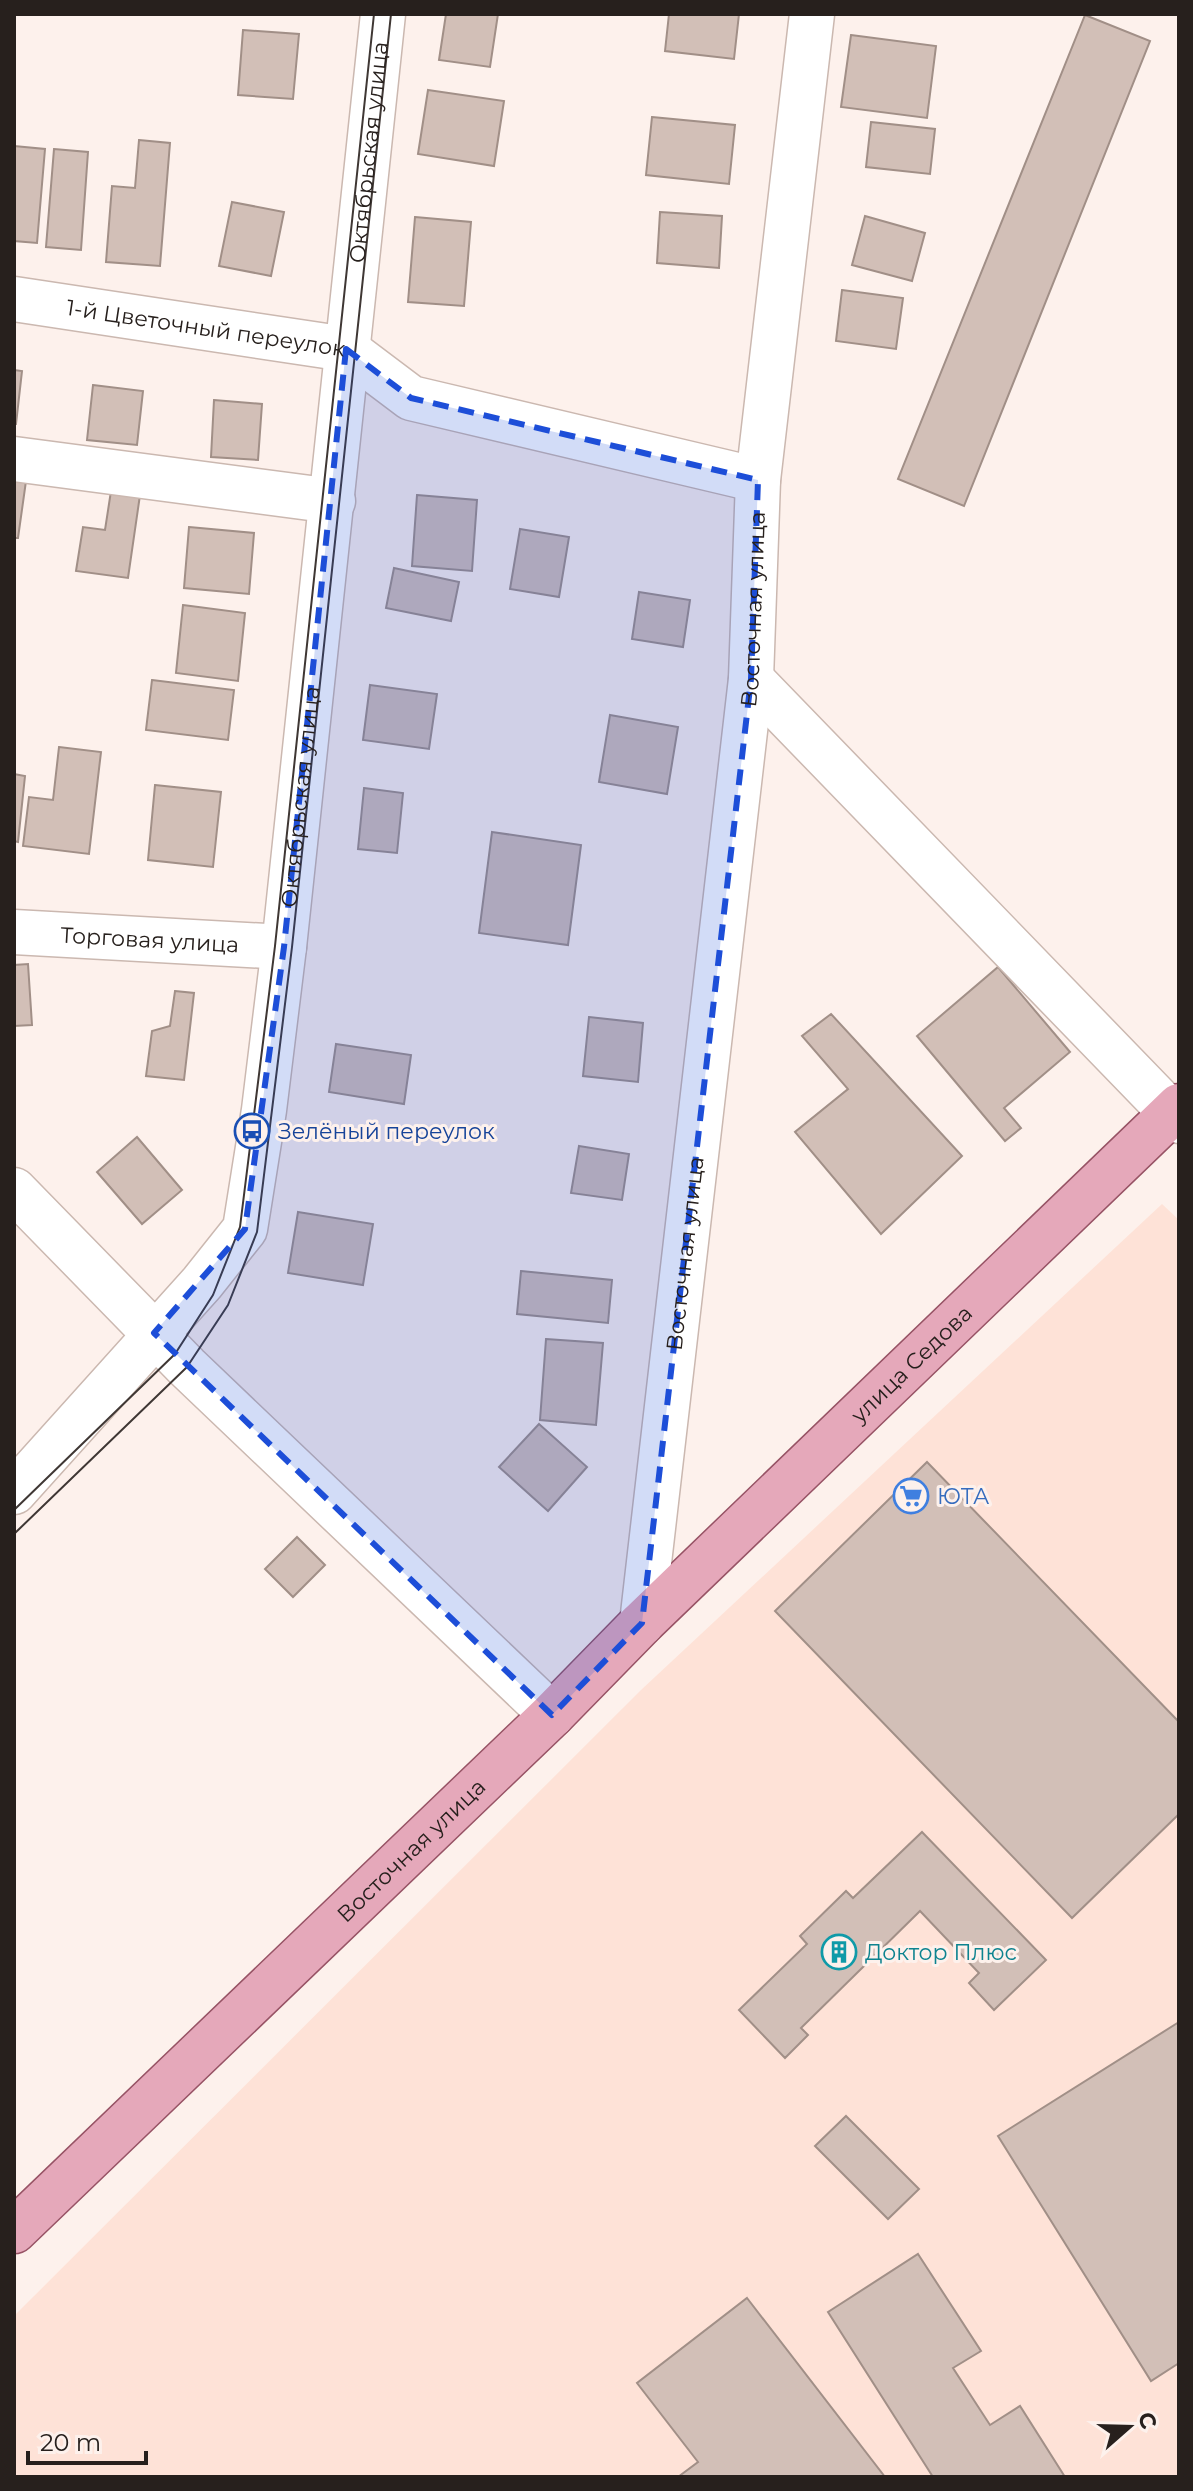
<svg xmlns="http://www.w3.org/2000/svg" width="1193" height="2491" font-family="Montserrat,sans-serif">
<rect width="100%" height="100%" fill="#fdf1ec"/>
<path fill="#fee2d7" d="M1162,1204L1179,1220V2477H14V2316L641,1690Z"/>
<g fill="#d2bfb7" stroke="#a18f87" stroke-width="2">
<path d="M446,14H498L490,67L439,60Z"/>
<path d="M669,14H739L734,59L665,51Z"/>
<path d="M1085,15L1150,41L964,506L898,479Z"/>
<path d="M243,30L299,34L293,99L238,95Z"/>
<path d="M851,35L936,46L927,118L841,107Z"/>
<path d="M428,90L504,101L494,166L418,154Z"/>
<path d="M652,117L735,125L729,184L646,175Z"/>
<path d="M871,122L935,129L930,174L866,167Z"/>
<path d="M139,140L170,143L160,266L106,262L112,186L135,188Z"/>
<path d="M14,146L45,149L37,243L14,241Z"/>
<path d="M54,149L88,152L81,250L46,247Z"/>
<path d="M232,202L284,212L271,276L219,266Z"/>
<path d="M660,212L722,216L719,268L657,263Z"/>
<path d="M865,216L925,233L912,281L852,265Z"/>
<path d="M415,217L471,222L464,306L408,302Z"/>
<path d="M842,290L903,298L896,349L836,341Z"/>
<path d="M14,370L22,371L16,424H14Z"/>
<path d="M93,385L143,391L137,445L87,440Z"/>
<path d="M214,400L262,404L258,460L211,457Z"/>
<path d="M14,479L26,481L18,538H14Z"/>
<path d="M111,491L140,495L128,578L76,571L83,527L105,530Z"/>
<path d="M417,495L477,500L472,571L412,566Z"/>
<path d="M189,527L254,533L249,594L184,588Z"/>
<path d="M520,529L569,537L559,597L510,589Z"/>
<path d="M394,568L459,582L451,621L386,608Z"/>
<path d="M639,592L690,600L683,647L632,639Z"/>
<path d="M183,605L245,613L238,681L176,673Z"/>
<path d="M152,680L234,690L228,740L146,730Z"/>
<path d="M370,685L437,694L429,749L363,740Z"/>
<path d="M610,715L678,727L667,794L599,782Z"/>
<path d="M59,747L101,752L89,854L23,846L29,797L53,800Z"/>
<path d="M14,774L25,776L18,842L14,841Z"/>
<path d="M155,785L221,792L213,867L148,860Z"/>
<path d="M364,788L403,793L397,853L358,849Z"/>
<path d="M492,832L581,845L568,945L479,933Z"/>
<path d="M28,964L32,1025L14,1026V965Z"/>
<path d="M998,967L1070,1052L1004,1108L1021,1128L1005,1141L917,1036Z"/>
<path d="M175,991L194,993L184,1080L146,1076L152,1031L170,1026Z"/>
<path d="M831,1014L962,1156L881,1234L795,1132L848,1089L802,1036Z"/>
<path d="M589,1017L643,1023L638,1082L583,1076Z"/>
<path d="M336,1044L411,1055L404,1104L329,1092Z"/>
<path d="M137,1137L182,1190L142,1224L97,1172Z"/>
<path d="M579,1146L629,1154L622,1200L571,1193Z"/>
<path d="M298,1212L373,1224L363,1285L288,1273Z"/>
<path d="M521,1271L612,1280L608,1323L517,1314Z"/>
<path d="M546,1339L603,1343L596,1425L540,1420Z"/>
<path d="M539,1424L587,1467L548,1511L499,1467Z"/>
<path d="M927,1462L1179,1722V1814L1072,1918L775,1611Z"/>
<path d="M297,1537L325,1565L293,1597L265,1569Z"/>
<path d="M922,1832L1046,1960L994,2010L969,1983L979,1973L920,1911L801,2028L808,2035L785,2058L739,2010L807,1944L800,1936L846,1891L853,1898Z"/>
<path d="M1179,2022V2363L1151,2381L998,2136Z"/>
<path d="M846,2116L919,2189L888,2219L815,2146Z"/>
<path d="M918,2254L981,2351L953,2368L990,2425L1020,2406L1065,2477H933L828,2312Z"/>
<path d="M747,2298L885,2477H678L698,2462L637,2383Z"/>
</g>
<g fill="none" stroke-linecap="round" stroke-linejoin="round">
<g stroke="#cbb8b0" stroke-width="47">
<g id="minor">
<path id="s1" d="M14,299L346,349L411,398L758,480"/>
<path d="M14,459L333,501"/>
<path d="M751,679L1179,1121"/>
<path id="s2" d="M14,932L284,947"/>
<path d="M14,1190L187,1367L552,1715"/>
<path id="s3" d="M14,1492L202,1283L245,1229L264,1110L284,947L383,14"/>
<path id="s4" d="M642,1623L751,679L758,480L812,14"/>
</g>
</g>
<g stroke="#975365" stroke-width="47">
<g id="major">
<path id="s5" d="M14,2231L552,1715L642,1623L1179,1106"/>
</g>
</g>
<use href="#minor" stroke="#fff" stroke-width="44"/>
<use href="#major" stroke="#e5a8ba" stroke-width="44"/>
<g stroke="#3f3734" stroke-width="2">
<path d="M14,1510L175,1354L213,1295L240,1227L275,946L374,14"/>
<path d="M14,1534L187,1367L228,1305L257,1232L292,947L391,14"/>
</g>
</g>
<path fill="#1d4ed8" fill-opacity="0.2" stroke="#1d4ed8" stroke-width="6" stroke-dasharray="16 10" stroke-linejoin="round" d="M346,349L411,398L758,480L751,679L642,1623L552,1715L154,1333L245,1229L284,947Z"/>
<defs>
<g id="bus-ring" transform="scale(1.8)"><circle r="9.5" fill="#fdf1ec" stroke="#1a4fb4" stroke-width="1.5"/><path d="M-5-6H5V4H4V6H2V4H-2V6H-4V4H-5ZM-3.5-4V0h7V-4ZM-3.5 1.2v1.5H-2V1.2ZM2 1.2v1.5H3.5V1.2Z" fill="#1a4fb4"/></g>
<g id="supermarket-ring" transform="scale(1.8)"><circle r="9.5" fill="#fdf1ec" stroke="#3f7fe0" stroke-width="1.5"/><path d="M-6-5.5h2.5l.6 2H6L4.5 2H-2.5L-4.4-4H-6ZM-1.5 3.2a1.3 1.3 0 1 0 .1 0ZM3 3.2a1.3 1.3 0 1 0 .1 0Z" fill="#3f7fe0"/></g>
<g id="building-ring" transform="scale(1.8)"><circle r="9.5" fill="#fdf1ec" stroke="#0f9aa8" stroke-width="1.5"/><path d="M-4-6H4V6H1V3H-1V6H-4ZM-2.5-4.3h1.7v1.8h-1.7ZM.8-4.3h1.7v1.8H.8ZM-2.5-1h1.7V.8h-1.7ZM.8-1h1.7V.8H.8Z" fill="#0f9aa8"/></g>
</defs>
<g fill-rule="evenodd">
<use href="#bus-ring" x="252" y="1131"/>
<use href="#supermarket-ring" x="911" y="1496"/>
<use href="#building-ring" x="839" y="1952"/>
</g>
<g text-anchor="middle" stroke-width="6" stroke-linejoin="round" paint-order="stroke">
<g font-size="22" fill="#27201d" stroke="#fdf1ec">
<text dy="8" stroke="none"><textPath href="#s3" startOffset="1434">Октябрьская улица</textPath></text>
<text dy="8" stroke="none"><textPath href="#s1" startOffset="194">1-й Цветочный переулок</textPath></text>
<text dy="8" stroke="none"><textPath href="#s4" startOffset="1020">Восточная улица</textPath></text>
<text dy="8" stroke="none"><textPath href="#s3" startOffset="786">Октябрьская улица</textPath></text>
<text dy="8" stroke="none"><textPath href="#s2" startOffset="136">Торговая улица</textPath></text>
<text dy="8" stroke="none"><textPath href="#s4" startOffset="372">Восточная улица</textPath></text>
<text dy="8" stroke="none"><textPath href="#s5" startOffset="1248">улица Седова</textPath></text>
<text dy="8" stroke="none"><textPath href="#s5" startOffset="550">Восточная улица</textPath></text>
</g>
<g font-size="22" fill="#164399" stroke="#fdf1ec" text-anchor="start">
<text x="278" y="1139">Зелёный переулок</text>
</g>
<g font-size="22" fill="#366cbe" stroke="#fdf1ec" text-anchor="start">
<text x="937" y="1504">ЮТА</text>
</g>
<g font-size="22" fill="#0d838f" stroke="#fdf1ec" text-anchor="start">
<text x="865" y="1960">Доктор Плюс</text>
</g>
</g>
<rect width="1193" height="2491" fill="none" stroke="#27201d" stroke-width="32"/>
<g transform="translate(1129 2427) rotate(70)" stroke="#fdf1ec" stroke-width="6" paint-order="stroke">
<path d="M0-6L14 30L0 20L-14 30Z" fill="#27201d"/>
<text y="-12" font-size="22" font-weight="bold" text-anchor="middle" fill="#27201d">С</text>
</g>
<path d="M28 2451v12h118v-12" fill="none" stroke="#27201d" stroke-width="4"/>
<text x="40" y="2451" font-size="24" fill="#27201d" stroke="#fdf1ec" stroke-width="6" paint-order="stroke">20 m</text>
</svg>
